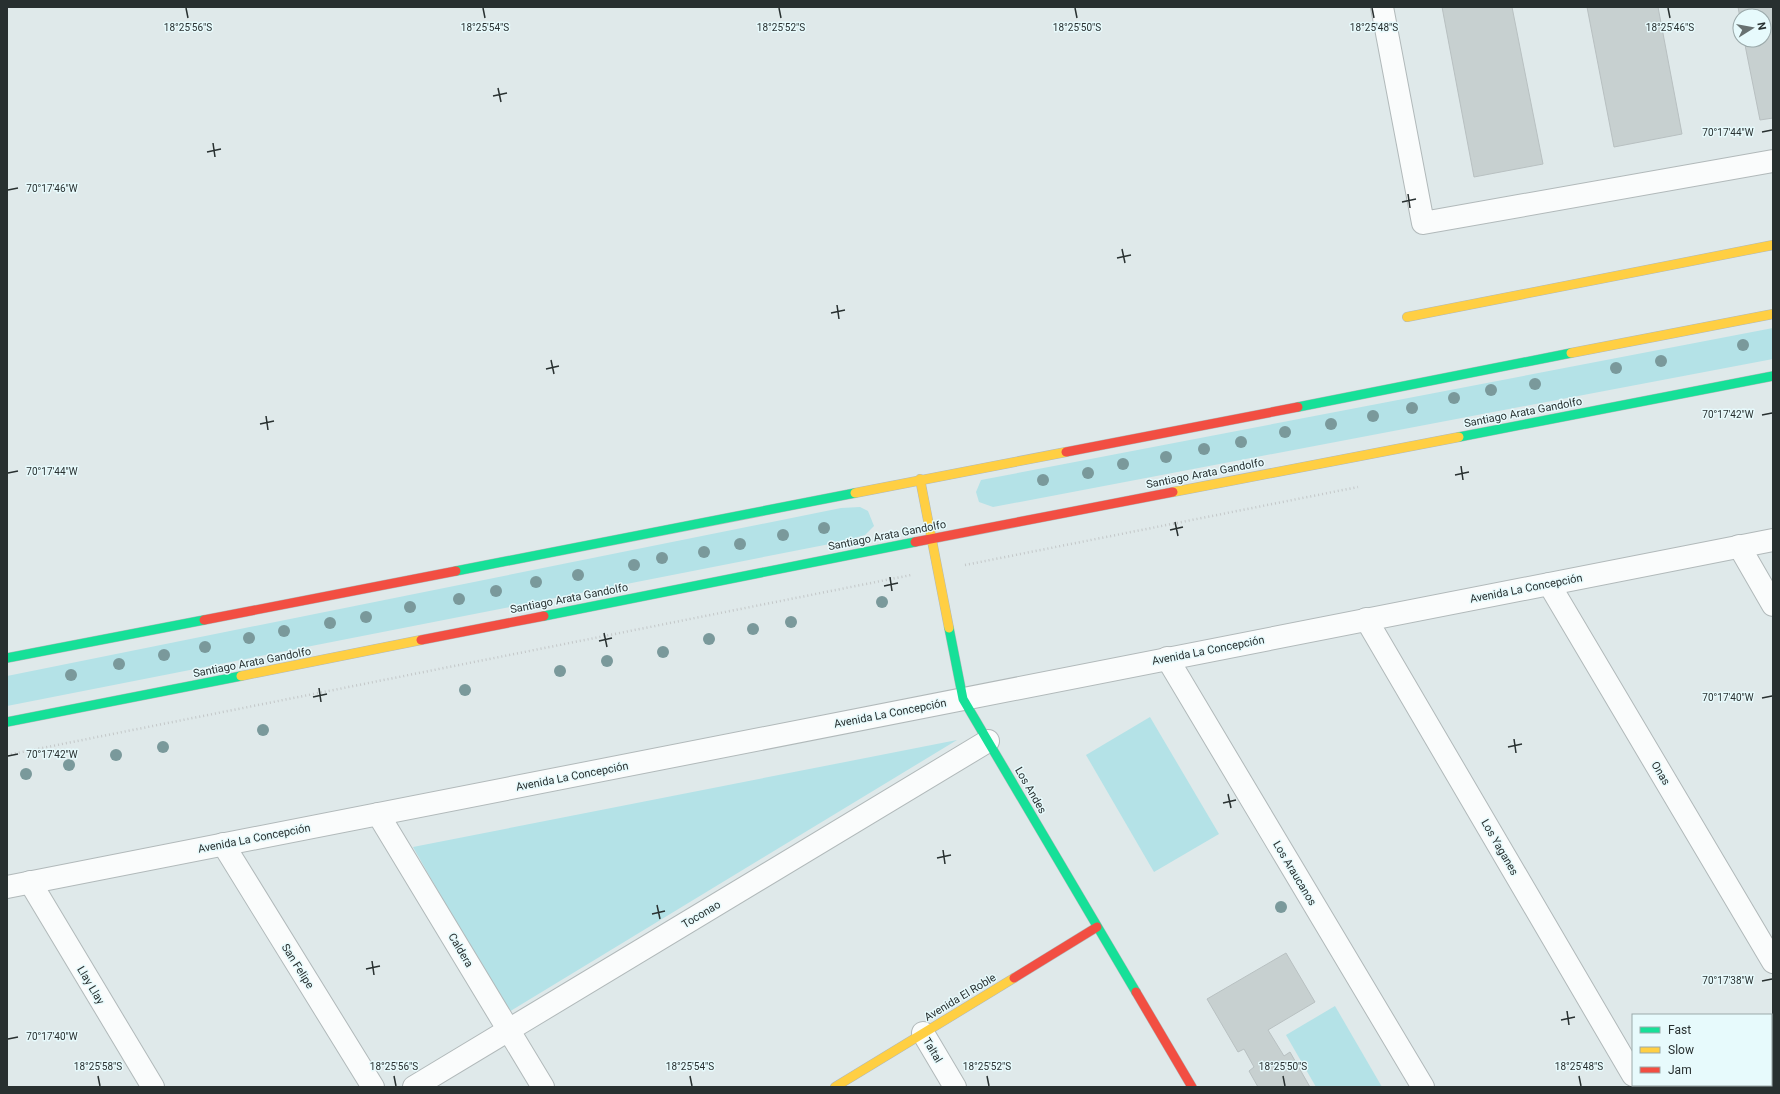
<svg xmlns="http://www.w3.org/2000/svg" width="1780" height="1094" font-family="Roboto,sans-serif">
<rect width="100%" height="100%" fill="#dfe9ea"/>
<g fill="#b4e2e7">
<path d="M1773,328V359L993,507L979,502L976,492L981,480Z"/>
<path d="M860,507L868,511L874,526L865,535L840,542L7,706V676L841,508Z"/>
<path d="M1150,717L1219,834L1154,872L1086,755Z"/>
<path d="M957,740L507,1013L413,847Z"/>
<path d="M1335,1006L1382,1087H1316L1286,1035Z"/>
</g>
<g fill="#c7d0d0" stroke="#b8c0c1">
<path d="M1442,7H1512L1543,164L1474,177Z"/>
<path d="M1587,7H1658L1682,134L1614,147Z"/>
<path d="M1738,7H1773V118L1760,120L1744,40H1764V16H1740V18Z"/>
<path d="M1286,953L1315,1002L1268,1030L1284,1056L1290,1052L1310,1087H1258L1249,1071L1254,1067L1244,1049L1238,1052L1207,999Z"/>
</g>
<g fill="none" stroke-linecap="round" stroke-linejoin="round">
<g stroke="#b1b9ba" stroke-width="24">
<g id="street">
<path d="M1382,7L1423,223L1773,161"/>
<path d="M1739,546L1773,605"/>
<path d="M1549,584L1773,962"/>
<path d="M1366,619L1633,1075"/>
<path d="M1167,658L1423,1087"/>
<path d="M378,814L543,1087"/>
<path d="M223,844L373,1087"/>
<path d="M30,882L153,1087"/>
<path d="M7,887L1773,540"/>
<path d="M923,1033L955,1087"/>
<path d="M414,1087L988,741"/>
</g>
</g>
<g stroke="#b1b9ba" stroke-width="10">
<g id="fast">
<path d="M1298,407L1571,353"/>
<path d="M1459,437L1773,376"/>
<path d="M456,571L855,493"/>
<path d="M544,616L915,542"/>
<path d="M949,628L963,699L1136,992"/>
<path d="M7,658L204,620"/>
<path d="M7,722L241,676"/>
</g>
</g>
<g stroke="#b1b9ba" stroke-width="10">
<g id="slow">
<path d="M1407,317L1773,245"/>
<path d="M1571,353L1773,314"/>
<path d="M920,479L949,628"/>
<path d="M1173,492L1459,437"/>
<path d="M855,493L1066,452"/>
<path d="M241,676L421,640"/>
<path d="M835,1087L1014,978"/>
</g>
</g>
<g stroke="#b1b9ba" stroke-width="10">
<g id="jam">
<path d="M1066,452L1298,407"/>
<path d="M915,542L1173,492"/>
<path d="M204,620L456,571"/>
<path d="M421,640L544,616"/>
<path d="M1014,978L1097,927"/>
<path d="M1136,992L1192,1087"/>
</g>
</g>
<g stroke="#c3c7c8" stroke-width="2.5" stroke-dasharray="1 3" stroke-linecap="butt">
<path d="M965,565L1358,487"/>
<path d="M7,755L911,575"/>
</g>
<use href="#street" stroke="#fafcfc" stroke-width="22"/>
<use href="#fast" stroke="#16e098" stroke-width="9"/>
<use href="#slow" stroke="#ffcf43" stroke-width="9"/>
<use href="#jam" stroke="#f24e42" stroke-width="9"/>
</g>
<g fill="#7a999b">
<circle cx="1743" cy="345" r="6"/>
<circle cx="1661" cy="361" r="6"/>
<circle cx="1616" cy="368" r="6"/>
<circle cx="1535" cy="384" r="6"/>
<circle cx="1491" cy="390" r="6"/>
<circle cx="1454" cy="398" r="6"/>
<circle cx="1412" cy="408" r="6"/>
<circle cx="1373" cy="416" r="6"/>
<circle cx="1331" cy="424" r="6"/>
<circle cx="1285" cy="432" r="6"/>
<circle cx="1241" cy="442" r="6"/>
<circle cx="1204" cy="449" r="6"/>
<circle cx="1166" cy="457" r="6"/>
<circle cx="1123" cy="464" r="6"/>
<circle cx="1088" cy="473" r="6"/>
<circle cx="1043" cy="480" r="6"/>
<circle cx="824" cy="528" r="6"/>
<circle cx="783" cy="535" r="6"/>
<circle cx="740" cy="544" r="6"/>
<circle cx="704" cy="552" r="6"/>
<circle cx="662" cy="558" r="6"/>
<circle cx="634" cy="565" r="6"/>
<circle cx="578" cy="575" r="6"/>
<circle cx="536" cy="582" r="6"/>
<circle cx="496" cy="591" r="6"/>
<circle cx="459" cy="599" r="6"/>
<circle cx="882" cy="602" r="6"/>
<circle cx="410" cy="607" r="6"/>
<circle cx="366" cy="617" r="6"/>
<circle cx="791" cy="622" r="6"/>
<circle cx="330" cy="623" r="6"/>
<circle cx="753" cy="629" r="6"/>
<circle cx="284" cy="631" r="6"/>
<circle cx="249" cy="638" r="6"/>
<circle cx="709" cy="639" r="6"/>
<circle cx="205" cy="647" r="6"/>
<circle cx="663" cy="652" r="6"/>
<circle cx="164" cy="655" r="6"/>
<circle cx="607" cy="661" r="6"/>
<circle cx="119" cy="664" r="6"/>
<circle cx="560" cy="671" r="6"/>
<circle cx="71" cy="675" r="6"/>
<circle cx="465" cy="690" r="6"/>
<circle cx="263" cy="730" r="6"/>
<circle cx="163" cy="747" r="6"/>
<circle cx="116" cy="755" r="6"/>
<circle cx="69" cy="765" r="6"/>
<circle cx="26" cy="774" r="6"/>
<circle cx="1281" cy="907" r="6"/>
</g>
<path fill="none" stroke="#283030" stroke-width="1.5" d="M186,8L188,18M483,8L485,18M779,8L781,18M1075,8L1077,18M1372,8L1374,18M1668,8L1670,18M498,88L501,102M493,96L507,93M1762,132L1772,130M213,143L215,157M207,152L221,149M8,190L18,188M1408,194L1410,208M1402,202L1416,199M1122,249L1125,263M1117,258L1131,255M837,305L839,319M831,313L845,310M551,360L554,374M546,369L559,366M1762,415L1772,413M266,416L268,430M260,424L274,421M1461,466L1463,480M8,473L18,471M1455,475L1469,472M1175,522L1178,536M1170,530L1183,527M890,577L892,591M884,586L898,583M604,633L607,647M599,641L612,638M319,688L321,702M313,697L327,694M1762,698L1772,696M1514,739L1516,753M1508,747L1522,744M8,756L18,754M1228,794L1231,808M1223,803L1236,800M943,850L945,864M937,858L951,855M657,905L660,919M652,914L665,911M372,961L374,975M366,969L380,966M1762,981L1772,979M1567,1011L1569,1025M1561,1020L1575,1017M8,1039L18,1037M98,1076L100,1086M394,1076L396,1086M690,1076L692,1086M987,1076L989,1086M1283,1076L1285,1086M1579,1076L1581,1086"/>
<g text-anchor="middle" stroke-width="3" stroke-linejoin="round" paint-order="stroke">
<g font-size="11" fill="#283030" stroke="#e7fafc">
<text transform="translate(1523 412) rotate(-11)" y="4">Santiago Arata Gandolfo</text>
<text transform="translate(1205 473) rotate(-11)" y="4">Santiago Arata Gandolfo</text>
<text transform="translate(887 535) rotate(-11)" y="4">Santiago Arata Gandolfo</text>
<text transform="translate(1526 588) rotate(-11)" y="4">Avenida La Concepción</text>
<text transform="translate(569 598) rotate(-11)" y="4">Santiago Arata Gandolfo</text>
<text transform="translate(1208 650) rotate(-11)" y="4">Avenida La Concepción</text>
<text transform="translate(252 662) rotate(-11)" y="4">Santiago Arata Gandolfo</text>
<text transform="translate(890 713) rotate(-11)" y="4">Avenida La Concepción</text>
<text transform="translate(1661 773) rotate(59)" y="4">Onas</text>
<text transform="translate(572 776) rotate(-11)" y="4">Avenida La Concepción</text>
<text transform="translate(1031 790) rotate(60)" y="4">Los Andes</text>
<text transform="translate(254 838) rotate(-11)" y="4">Avenida La Concepción</text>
<text transform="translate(1500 847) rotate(60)" y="4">Los Yaganes</text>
<text transform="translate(1295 873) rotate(59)" y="4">Los Araucanos</text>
<text transform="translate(701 914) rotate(-31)" y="4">Toconao</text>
<text transform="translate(461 950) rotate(59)" y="4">Caldera</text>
<text transform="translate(298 966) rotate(58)" y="4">San Felipe</text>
<text transform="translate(91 985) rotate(59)" y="4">Llay Llay</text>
<text transform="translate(960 997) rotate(-31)" y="4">Avenida El Roble</text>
<text transform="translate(933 1050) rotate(59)" y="4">Taltal</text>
</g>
</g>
<g font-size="10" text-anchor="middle" fill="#283030" stroke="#e7fafc" stroke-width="3" stroke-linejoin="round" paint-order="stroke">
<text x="188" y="31">18°25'56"S</text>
<text x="485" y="31">18°25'54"S</text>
<text x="781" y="31">18°25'52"S</text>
<text x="1077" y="31">18°25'50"S</text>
<text x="1374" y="31">18°25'48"S</text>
<text x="1670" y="31">18°25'46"S</text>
<text x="1728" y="136">70°17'44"W</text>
<text x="52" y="192">70°17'46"W</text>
<text x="1728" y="418">70°17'42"W</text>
<text x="52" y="475">70°17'44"W</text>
<text x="1728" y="701">70°17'40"W</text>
<text x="52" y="758">70°17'42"W</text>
<text x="1728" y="984">70°17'38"W</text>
<text x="52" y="1040">70°17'40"W</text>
<text x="98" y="1070">18°25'58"S</text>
<text x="394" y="1070">18°25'56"S</text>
<text x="690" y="1070">18°25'54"S</text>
<text x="987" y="1070">18°25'52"S</text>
<text x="1283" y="1070">18°25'50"S</text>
<text x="1579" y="1070">18°25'48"S</text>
</g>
<rect width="1780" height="1094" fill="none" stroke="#283030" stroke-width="16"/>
<rect x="1632" y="1014" width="140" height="72" fill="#e7fafc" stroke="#9ba9aa"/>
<rect x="1640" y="1027" width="20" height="6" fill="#16e098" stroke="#9ba9aa"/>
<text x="1668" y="1034" font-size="12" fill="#283030">Fast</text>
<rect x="1640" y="1047" width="20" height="6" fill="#ffcf43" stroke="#9ba9aa"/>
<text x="1668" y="1054" font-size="12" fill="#283030">Slow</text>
<rect x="1640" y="1067" width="20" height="6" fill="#f24e42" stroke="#9ba9aa"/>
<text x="1668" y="1074" font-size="12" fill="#283030">Jam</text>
<g transform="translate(1752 28) rotate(79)"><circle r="19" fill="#e7fafc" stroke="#9ba9aa"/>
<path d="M0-3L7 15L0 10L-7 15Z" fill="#687171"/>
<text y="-6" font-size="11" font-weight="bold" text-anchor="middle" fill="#283030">N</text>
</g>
</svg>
